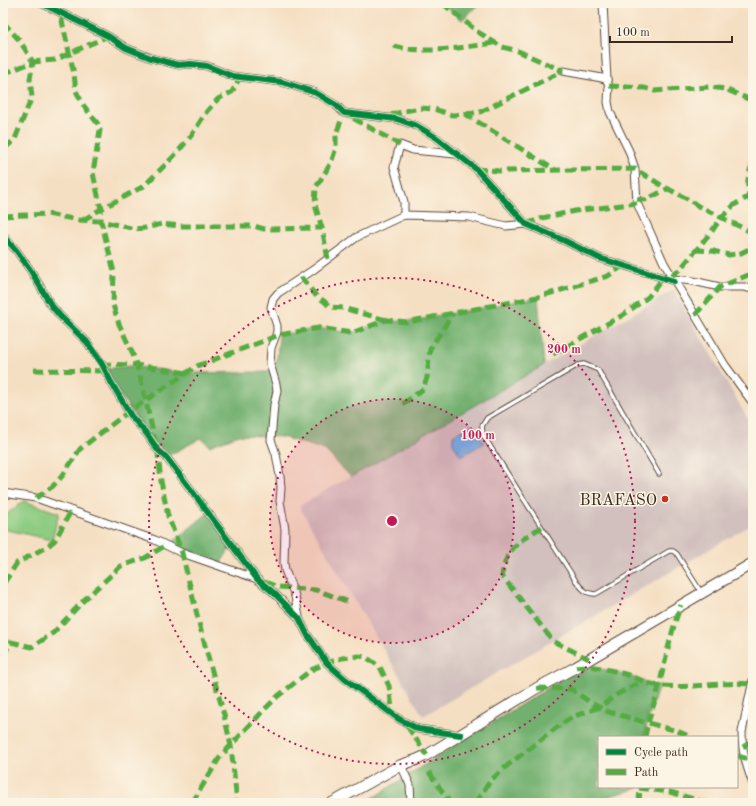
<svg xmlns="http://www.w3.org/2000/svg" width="756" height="806" font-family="'Old Standard TT',serif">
<rect width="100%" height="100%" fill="#fcf5e5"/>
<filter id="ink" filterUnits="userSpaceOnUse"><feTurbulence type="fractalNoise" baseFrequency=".025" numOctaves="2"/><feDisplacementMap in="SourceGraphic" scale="8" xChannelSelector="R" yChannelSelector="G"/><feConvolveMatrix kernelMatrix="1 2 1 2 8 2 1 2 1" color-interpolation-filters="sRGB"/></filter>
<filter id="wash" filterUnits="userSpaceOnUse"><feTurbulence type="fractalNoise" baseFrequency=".012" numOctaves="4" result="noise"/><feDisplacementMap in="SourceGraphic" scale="16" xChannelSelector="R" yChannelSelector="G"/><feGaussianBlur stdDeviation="0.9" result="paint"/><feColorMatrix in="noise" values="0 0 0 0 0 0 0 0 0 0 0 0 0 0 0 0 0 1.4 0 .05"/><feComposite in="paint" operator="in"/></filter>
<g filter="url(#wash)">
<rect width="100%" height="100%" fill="#f5dfc2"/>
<path fill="#d1c0bd" d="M674,290L753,428V524L423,716L299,506Z"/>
<path fill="#8ecc82" stroke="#647b50" d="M24,501L59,513L52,540L3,529V517Z"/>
<g fill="#72b070" stroke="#566d47">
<path d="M442,3H481L462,20Z"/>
<path d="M538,297L544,365L351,477L325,450L282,437L239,435L209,446L201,438L166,457L152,440L102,369L130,366L186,373L267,372L276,369L279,335L319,328L352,333L386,320L407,322Z"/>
<path d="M208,513L232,545L219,566L168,546Z"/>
<path d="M585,665L627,675L653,685H659L647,722L645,737H599V787L639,788L585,803H365L419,768Z"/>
</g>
<path fill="#6eb5e6" stroke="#547082" d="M472,425L484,443L461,456L453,443V435Z"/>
</g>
<g filter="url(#ink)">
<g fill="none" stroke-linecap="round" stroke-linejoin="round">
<g stroke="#574537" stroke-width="5.5">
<path id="lane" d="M659,474L598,370L584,364L578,365L487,418L482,426L483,435L576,581C582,589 586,594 596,594L669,551H673L677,554L701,592"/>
</g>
<g stroke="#574537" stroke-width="9">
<g id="street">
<path d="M41,3L108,36L126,48L151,58L178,65L191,64L207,66L232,76L282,82L316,93L336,105L344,113L397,119L417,126L437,138L476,169L526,224L565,241L599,258L674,281"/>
<path d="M603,3L607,80"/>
<path d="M563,71L602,78L607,80L609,86L608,102L610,112L629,151L635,169L637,203L664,263L725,365L753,403"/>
<path d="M404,215V202L394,167L400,145L413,150L455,154"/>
<path d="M3,236L16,250L31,271L51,305L60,316L87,342L102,364L111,382L131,416L147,434L157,449L166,457L189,487L257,579L274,593L299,618L307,634L327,663L345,679L399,719L418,729L461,735"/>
<path d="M673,279L693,281L720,287H744L753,289"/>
<path d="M3,493L36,498L155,540L182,553L257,579"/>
<path d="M299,617L295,596L285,570L284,563L285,529L280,501L281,488L280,476L276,454L271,440L274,405L277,391L276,384L270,364L271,348L277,332V326L271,307L273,299L278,293L313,270L357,237L404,215L469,217L506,226L526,224"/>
<path d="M753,680L742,732C742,753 746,764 753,784"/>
<path d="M401,765L410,785L411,803"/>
</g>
</g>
<g stroke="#574537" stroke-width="12">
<path id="secondary" d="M332,803L401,765L416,760L427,755L537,688L576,667L753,563"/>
</g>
<use href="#lane" stroke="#fff" stroke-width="3.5"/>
<use href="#street" stroke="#fff" stroke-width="7"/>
<use href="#secondary" stroke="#fff" stroke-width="10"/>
<g stroke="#55ab43" stroke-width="5" stroke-dasharray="10 5" stroke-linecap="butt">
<path d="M58,3L74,74L76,91L84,106L98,124L100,130L93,173L101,209V221L114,272L113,305L119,324L132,352L140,376L158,454L161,481L168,516L182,553L200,627L224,715L231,746L237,803"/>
<path d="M442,3L478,32L502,47L518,51L563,71"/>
<path d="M3,22L20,41L33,62L30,79L32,97L15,139L3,150"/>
<path d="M394,46C427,55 462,47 495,43"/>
<path d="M3,74L33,62L55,60L108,36"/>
<path d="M609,86L645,88L654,91L709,87L725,89L753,101"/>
<path d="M465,114L480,112L563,71"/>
<path d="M391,115L404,111L421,108L434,109L452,115L465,114L555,170"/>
<path d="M753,163C745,180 747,192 753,210"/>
<path d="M476,169L500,171L635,169L661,185L691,201L698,206L753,233"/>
<path d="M637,199L645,200L667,189"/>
<path d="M3,216L48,214L78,220L101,221L135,229L145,228L162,224L180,226H254L264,229L322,228"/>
<path d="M83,220L101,209L144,186L176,154L191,136L207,111L218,99L232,92L240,77"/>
<path d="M526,224L542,218L575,211L637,203"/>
<path d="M695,250L713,251L729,255L741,253L753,247"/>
<path d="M328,259L322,228L315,205L316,187L331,163L336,148V134L344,113L400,145"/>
<path d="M672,276L681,268L712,231L721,218L734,205L753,194"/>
<path d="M301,277L317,297L324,301L330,307L343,308L386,320"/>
<path d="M695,315L720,287L753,273"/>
<path d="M553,354L623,315L648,297L663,278"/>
<path d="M102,364L136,365L186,373"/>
<path d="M34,370L106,371"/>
<path d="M403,404L423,389L427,378L430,349L453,313"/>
<path d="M36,498L53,486L63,475L80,449L128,412L197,366L279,335L319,328L352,333L386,320L407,322L538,297L608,276L623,266"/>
<path d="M542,527C520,540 505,549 502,576L553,641L589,659"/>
<path d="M265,582L278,587L316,590L349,602"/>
<path d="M4,583L17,563L48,546L55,540L71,511"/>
<path d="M3,656L11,642L32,647L53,633L85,599L121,566L145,558L166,545"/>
<path d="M576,667C591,664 613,671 628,675C636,678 645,683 654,685C685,690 720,681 752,684"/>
<path d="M537,688L571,689L591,703L609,712L677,731L691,737"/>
<path d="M407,726L427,755"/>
<path d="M645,737C648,719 655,703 659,686C666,658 671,631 681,605"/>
<path d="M743,747L753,740"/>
<path d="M737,756L753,760"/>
<path d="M429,772L450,803"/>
<path d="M639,788L670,792L707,803"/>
<path d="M192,803L220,757L265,709L278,696L311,670L327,663L342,658L359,656L366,657L380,667L389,686L393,715"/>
<path d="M475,803L491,780L508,765L556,728L572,717L600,707L616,695L642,681"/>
<path d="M639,803L640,787"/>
</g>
<g stroke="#fcf5e5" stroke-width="8">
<g id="cycleway">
<path d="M41,3L108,36L126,48L151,58L178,65L191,64L207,66L232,76L282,82L316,93L336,105L344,113L397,119L417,126L437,138L476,169L526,224L565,241L599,258L674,281"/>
<path d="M3,236L16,250L31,271L51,305L60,316L87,342L102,364L111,382L131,416L147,434L157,449L166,457L189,487L257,579L274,593L299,618L307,634L327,663L345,679L399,719L418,729L461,735"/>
</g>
</g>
<use href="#cycleway" stroke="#00873e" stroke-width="6"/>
</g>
</g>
<circle cx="392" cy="521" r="122" fill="#c2185b" fill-opacity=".12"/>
<g fill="none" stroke="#c2185b" stroke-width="2" stroke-dasharray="2 4">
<circle cx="392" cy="521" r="122"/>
<circle cx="392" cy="521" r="243"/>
</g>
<circle fill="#c8321e" stroke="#fcf5e5" stroke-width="1.5" cx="665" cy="499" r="4"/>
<g text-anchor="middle" stroke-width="3" stroke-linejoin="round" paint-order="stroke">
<g font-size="16" fill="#3b2a1e" stroke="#fcf5e5" text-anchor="end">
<text x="657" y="505">BRAFASO</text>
</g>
</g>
<circle cx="392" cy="521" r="6" fill="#c2185b" stroke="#fcf5e5" stroke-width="2"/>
<g font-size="12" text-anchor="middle" font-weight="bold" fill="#c2185b" stroke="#fcf5e5" stroke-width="3" stroke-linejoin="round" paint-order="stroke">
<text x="564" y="353">200 m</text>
<text x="478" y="439">100 m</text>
</g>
<rect width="756" height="806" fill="none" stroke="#fcf5e5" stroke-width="16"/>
<rect x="598" y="736" width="140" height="52" fill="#fcf5e5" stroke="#afa495"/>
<rect x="606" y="749" width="20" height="6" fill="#00873e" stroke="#afa495"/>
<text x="634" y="756" font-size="12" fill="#3b2a1e">Cycle path</text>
<rect x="606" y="769" width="20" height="6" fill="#55ab43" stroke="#afa495"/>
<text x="634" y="776" font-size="12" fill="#3b2a1e">Path</text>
<path d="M610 36v6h122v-6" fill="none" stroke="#3b2a1e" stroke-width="2"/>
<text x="616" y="36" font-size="12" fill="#3b2a1e" stroke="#fcf5e5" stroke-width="3" paint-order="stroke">100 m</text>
</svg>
